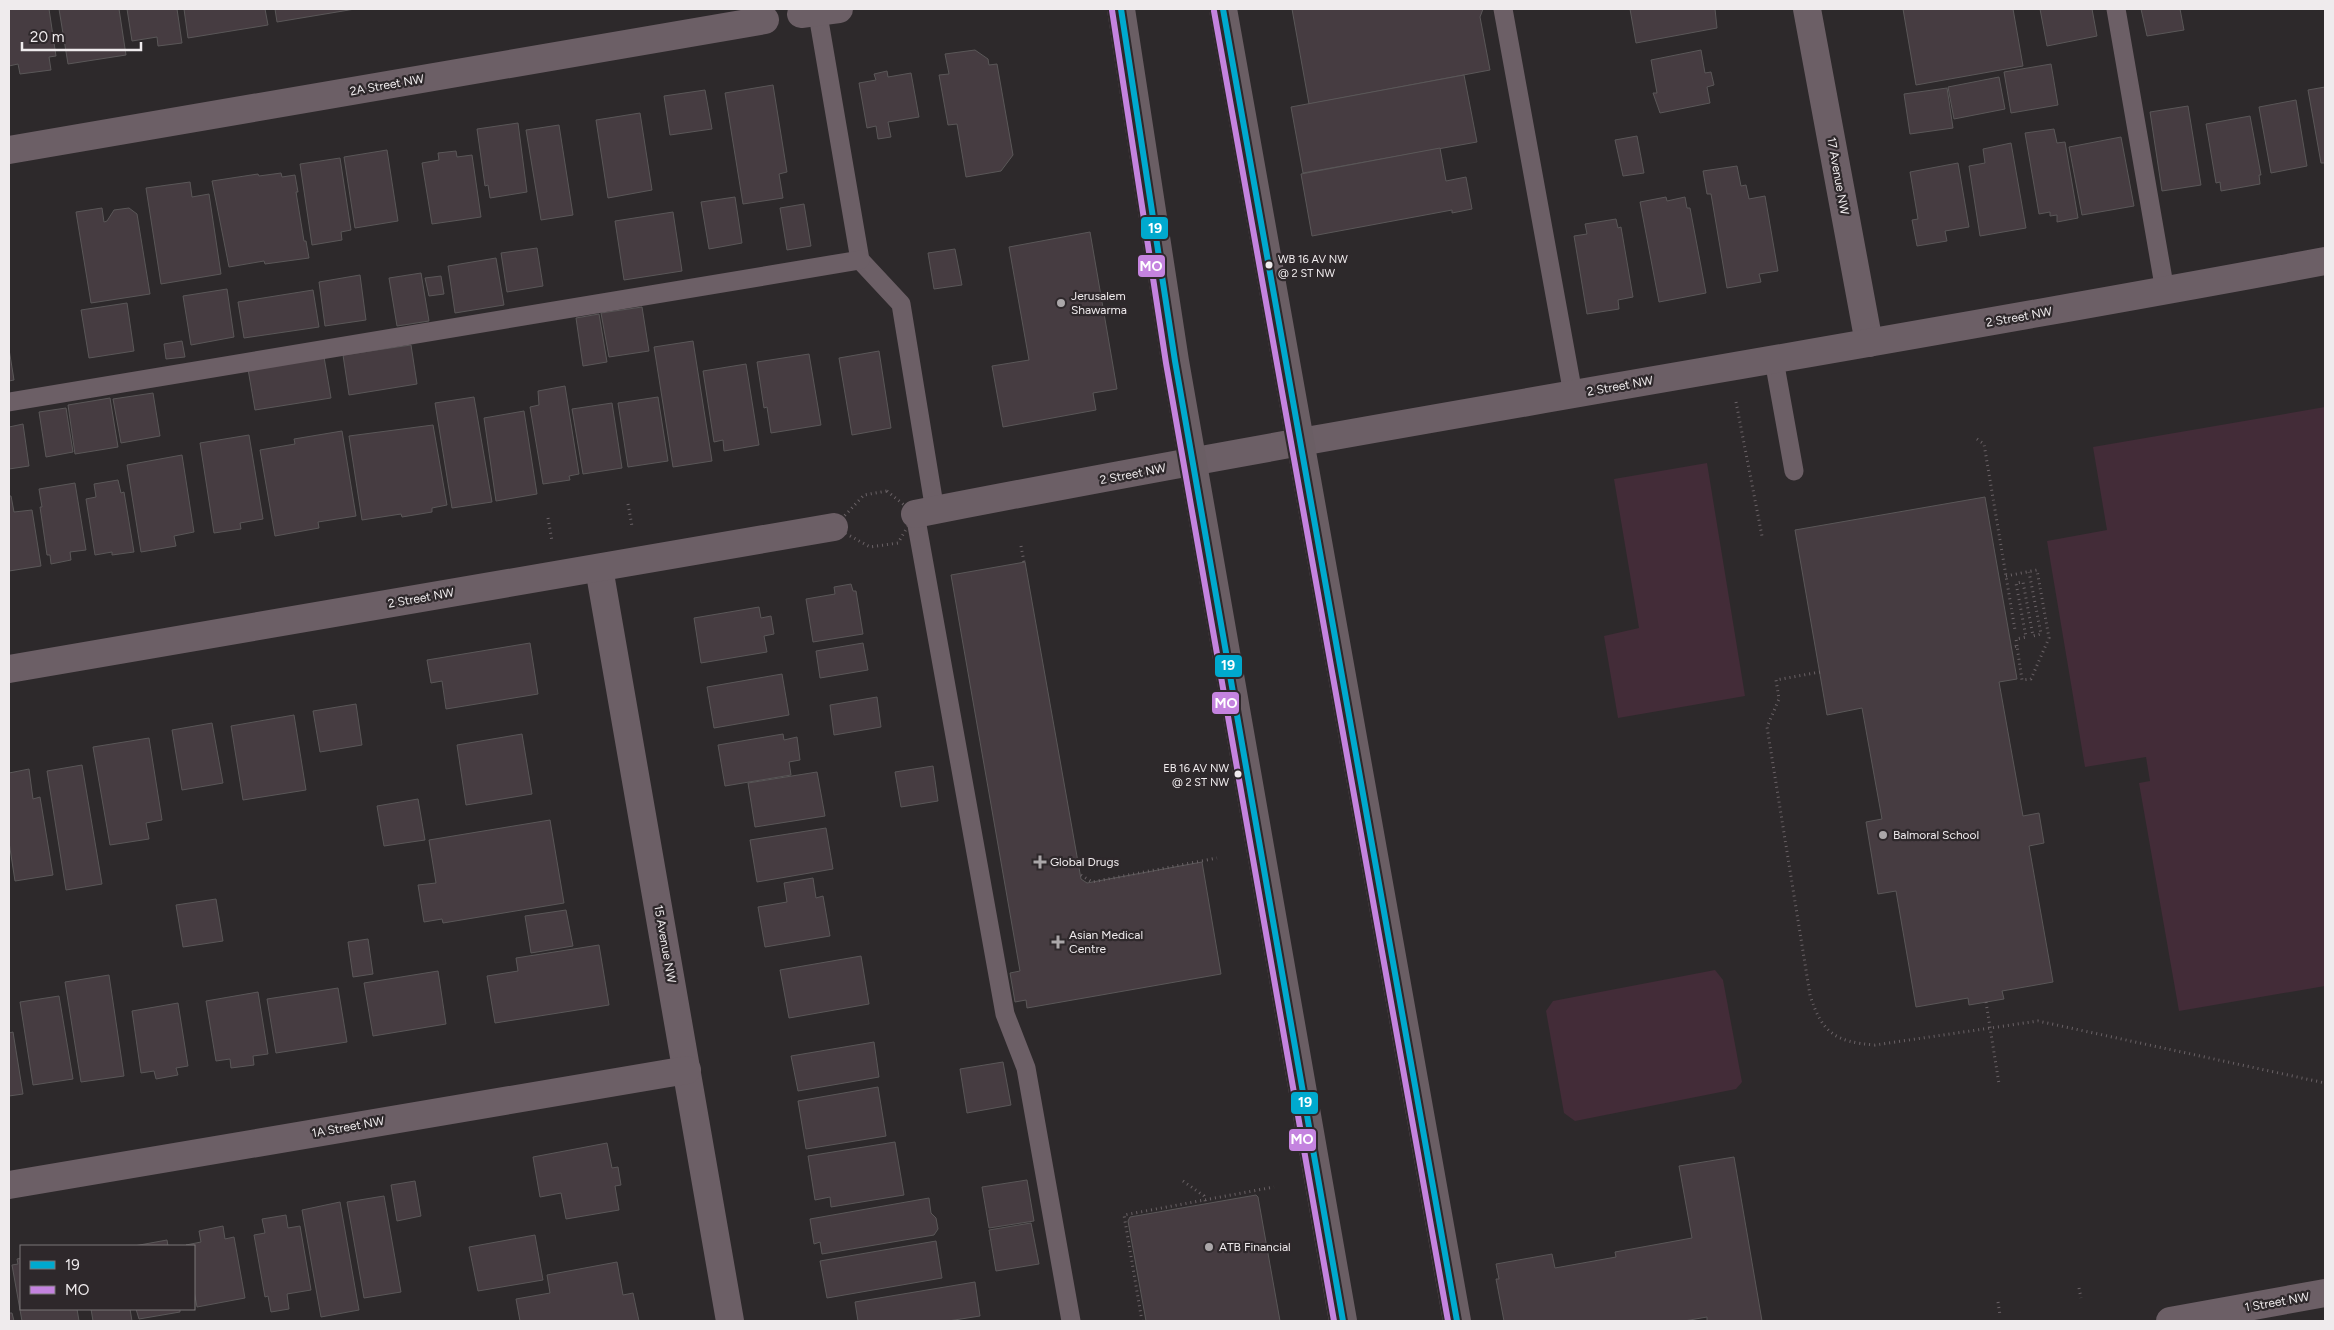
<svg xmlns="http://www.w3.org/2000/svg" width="2334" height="1330" font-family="Figtree,sans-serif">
<rect width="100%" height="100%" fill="#2d292b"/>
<g fill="#432c38">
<path d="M2325,407V986L2179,1011L2139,783L2150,781L2146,757L2085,767L2047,541L2107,530L2093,447Z"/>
<path d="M1707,463L1745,696L1618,718L1604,636L1639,628L1614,479Z"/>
<path d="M1715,970L1723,980L1742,1082L1736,1089L1575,1121L1564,1113L1546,1011L1553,1001Z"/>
</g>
<g fill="#463c41" stroke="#5a5758">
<path d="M9,9H49L56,56L49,57L51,70L20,74L18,64L9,66Z"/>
<path d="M59,9H119L126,55L68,64Z"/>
<path d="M127,9H177L182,43L158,46L157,37L132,41Z"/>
<path d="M184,9H265L268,25L188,38Z"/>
<path d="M275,9H355L277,22Z"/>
<path d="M1292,9H1483L1480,17L1490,70L1309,104Z"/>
<path d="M1630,9H1715L1717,28L1636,43Z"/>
<path d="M1903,9H2013L2023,66L1916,85Z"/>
<path d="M2040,9H2092L2097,36L2047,46Z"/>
<path d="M2141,9H2180L2184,30L2147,36Z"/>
<path d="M975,50L988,59L989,65L997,64L1013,155L1001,171L966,177L957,124L948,125L939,75L949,74L945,54Z"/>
<path d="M1701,50L1705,73L1711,72L1714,85L1707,87L1710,103L1660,113L1653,93H1657L1651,60Z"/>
<path d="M2051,64L2058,105L2011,113L2004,72Z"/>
<path d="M887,71L888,77L911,73L919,117L888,122L891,137L878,139L876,126L867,128L859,83L876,80L874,74Z"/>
<path d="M1464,75L1477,142L1303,173L1291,107Z"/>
<path d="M1999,77L2005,109L1954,119L1948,87Z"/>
<path d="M773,85L787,172L779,174L783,198L743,204L725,93Z"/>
<path d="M2325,87V163H2321L2308,90Z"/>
<path d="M1947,88L1953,128L1910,134L1904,94Z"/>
<path d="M705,90L712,129L670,135L664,96Z"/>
<path d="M2296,100L2307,166L2271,173L2259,107Z"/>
<path d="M2188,106L2201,185L2162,191L2150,112Z"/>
<path d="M640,113L652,190L608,198L596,120Z"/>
<path d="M2250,116L2261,175H2259L2260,184L2221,191L2220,182L2216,183L2206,124Z"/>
<path d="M518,123L527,192L490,198L488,185L485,186L477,129Z"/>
<path d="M559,125L573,215L541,220L526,130Z"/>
<path d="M2054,129L2057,143L2065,142L2078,218L2057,222V215L2050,216V212L2039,214L2025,133Z"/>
<path d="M1637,136L1644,173L1623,176L1615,140Z"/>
<path d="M2121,137L2134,206L2082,215L2069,147Z"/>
<path d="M2011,143L2026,228L1980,236L1969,166L1985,163L1983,149Z"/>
<path d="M1440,148L1446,181L1466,177L1472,209L1452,213V210L1312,236L1301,174Z"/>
<path d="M387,150L398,221L355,228L344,157Z"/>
<path d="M456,151L457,157L472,155L481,217L432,224L422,163L439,160L438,153Z"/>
<path d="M340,158L351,230L341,232L342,240L312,245L300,164Z"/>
<path d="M1958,163L1969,227L1945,231L1947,241L1917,246L1912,220L1918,219L1910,172Z"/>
<path d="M1737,166L1741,186L1746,185L1749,199L1765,196L1778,271L1759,274L1761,282L1727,288L1711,194H1707L1703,171Z"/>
<path d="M281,173L282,177L295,175L298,192H296L304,241H306L309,258L265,264L264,261L229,267L212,181L258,174L259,176Z"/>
<path d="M190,182L192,197L209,194L221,274L161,284L146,188Z"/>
<path d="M735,197L742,243L709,249L701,202Z"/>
<path d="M1666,197L1667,201L1685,197L1687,208H1690L1706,293L1659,302L1640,202Z"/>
<path d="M804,204L811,246L787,250L780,208Z"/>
<path d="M102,208L104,222L107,221L114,210L129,208L137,214L150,294L91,303L76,212Z"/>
<path d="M673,212L682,271L624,280L615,221Z"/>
<path d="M1616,219L1618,228L1621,227L1633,297L1618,300L1619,309L1587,314L1574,236L1587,234L1585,224Z"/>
<path d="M1090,232L1117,389L1093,393L1096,410L1003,427L992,366L1029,360L1009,247Z"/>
<path d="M537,248L543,286L507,292L501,253Z"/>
<path d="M955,249L962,285L934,289L928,253Z"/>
<path d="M496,258L504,305L455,313L448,266Z"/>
<path d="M421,273L429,321L397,326L389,278Z"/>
<path d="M360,275L366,320L325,326L319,282Z"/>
<path d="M441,276L444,294L429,296L425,278Z"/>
<path d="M227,289L234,337L191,345L183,296Z"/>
<path d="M313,290L319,327L244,338L238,302Z"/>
<path d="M127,303L134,351L89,358L81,310Z"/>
<path d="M642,307L649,351L609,357L601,313Z"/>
<path d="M599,314L607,362L583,366L576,318Z"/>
<path d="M182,341L185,357L166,359L164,344Z"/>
<path d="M693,341L712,461L673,467L654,347Z"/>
<path d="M411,345L417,384L349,395L343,355Z"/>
<path d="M9,349L14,380L9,381Z"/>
<path d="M879,351L891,428L852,435L839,358Z"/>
<path d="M809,354L821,425L771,433L767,407L764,408L757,362Z"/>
<path d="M324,357L331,398L255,410L248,369Z"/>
<path d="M746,364L759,445L724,451L723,440L714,442L703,371Z"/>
<path d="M565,386L579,474L569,476L570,480L543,484L530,407L539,405L538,391Z"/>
<path d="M153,393L160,436L121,443L113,399Z"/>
<path d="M474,397L492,502L452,508L435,403Z"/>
<path d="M658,397L668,461L628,467L618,403Z"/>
<path d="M110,398L118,447L75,454L68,405Z"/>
<path d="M612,403L622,468L583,474L572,409Z"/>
<path d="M66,408L73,452L46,457L39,412Z"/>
<path d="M524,411L537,494L496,501L484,418Z"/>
<path d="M23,424L29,466L9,469V427Z"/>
<path d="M433,425L447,505L432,508V512L402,517L401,514L362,520L349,436Z"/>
<path d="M342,431L356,516L318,522L319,528L275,536L260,450L295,444L294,439Z"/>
<path d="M249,435L263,519L240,523L241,529L214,533L200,443Z"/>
<path d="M182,455L194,532L174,536L176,546L141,552L127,465Z"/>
<path d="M118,480L121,493L124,492L134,552L112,555V552L95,555L86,499L96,497L94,484Z"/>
<path d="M75,483L86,550L70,552L71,560L51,564L50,555H47L40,507H42L39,489Z"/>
<path d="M9,496H11L14,512L32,510L41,566L9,571Z"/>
<path d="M1985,497L2017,679L1999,682L2023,816L2039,813L2044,843L2029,846L2053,982L2002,991L2004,999L1969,1005L1968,998L1916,1007L1896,891L1878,894L1866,822L1882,819L1862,708L1827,715L1795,530Z"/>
<path d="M1025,562L1081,879L1087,883L1202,862L1221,974L1027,1008L1026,1000L1015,1002L1010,973L1020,971L951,575Z"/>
<path d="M851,584L853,591H856L863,634L813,642L806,599L835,594L834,587Z"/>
<path d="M759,607L761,618L771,616L774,634L764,636L767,652L701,663L694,618Z"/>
<path d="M530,643L538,694L446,709L442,681L431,683L427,660Z"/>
<path d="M863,643L868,670L820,678L816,651Z"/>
<path d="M782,674L789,715L714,728L707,687Z"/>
<path d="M877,697L881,727L834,735L830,705Z"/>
<path d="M356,704L362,745L320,752L313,711Z"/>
<path d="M294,715L306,790L243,800L231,726Z"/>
<path d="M212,723L223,783L182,790L172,730Z"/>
<path d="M522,734L532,794L466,805L457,745Z"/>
<path d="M783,734L784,740L797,737L800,760L789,762L791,775L725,786L718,745Z"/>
<path d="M149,738L162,820L146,823L149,839L110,845L93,747Z"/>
<path d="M82,765L102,884L66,890L47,771Z"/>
<path d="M933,766L938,801L901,807L895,772Z"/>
<path d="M29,769L33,799L40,797L53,875L15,881L9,842V773Z"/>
<path d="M817,772L825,816L755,827L748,783Z"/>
<path d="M418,799L425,840L384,846L377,806Z"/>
<path d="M550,820L564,903L443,923L442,919L424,922L418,885L436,883L429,840Z"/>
<path d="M826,828L833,869L757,882L750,840Z"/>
<path d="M813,878L816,898L823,896L830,936L765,947L758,907L787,902L784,883Z"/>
<path d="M216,899L223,941L183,947L176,905Z"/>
<path d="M566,910L573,946L531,953L525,916Z"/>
<path d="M368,939L373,974L353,977L348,942Z"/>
<path d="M599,945L609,1005L495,1023L487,976L518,971L516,958Z"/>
<path d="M861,956L869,1004L789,1018L780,970Z"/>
<path d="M438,971L446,1024L373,1036L364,983Z"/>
<path d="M109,975L124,1076L81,1082L65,982Z"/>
<path d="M338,988L347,1042L276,1053L267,999Z"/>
<path d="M258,992L268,1054L253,1056L254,1065L231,1068L230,1059L216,1061L206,1001Z"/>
<path d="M59,996L73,1079L33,1085L20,1002Z"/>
<path d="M178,1003L188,1066L176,1068L178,1075L156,1079L154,1071L141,1073L132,1011Z"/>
<path d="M13,1032L23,1094L9,1096V1033Z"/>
<path d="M874,1042L879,1077L798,1091L791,1056Z"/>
<path d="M1003,1062L1011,1105L967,1113L960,1069Z"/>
<path d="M878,1087L886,1136L806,1149L798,1101Z"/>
<path d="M895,1142L904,1195L831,1207L830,1197L815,1200L808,1156Z"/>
<path d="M607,1143L612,1168L618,1167L621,1185L615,1186L619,1210L566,1219L561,1193L540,1197L533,1157Z"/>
<path d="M1734,1157L1762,1321H1707V1317L1684,1321H1504L1496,1279H1499L1496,1264L1552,1254L1555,1268L1616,1257L1615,1252L1692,1238L1679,1166Z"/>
<path d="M1027,1180L1034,1221L989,1228L982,1187Z"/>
<path d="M415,1181L421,1216L397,1221L391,1185Z"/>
<path d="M1256,1195L1258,1197L1280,1321H1146L1128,1221L1130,1217Z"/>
<path d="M384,1196L401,1292L364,1298L347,1202Z"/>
<path d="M929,1198L931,1213L936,1218L938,1229L934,1235L822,1254L820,1242L814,1244L810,1219Z"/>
<path d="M340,1202L359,1310L321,1317L302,1210Z"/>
<path d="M286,1215L288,1228L300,1226L311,1290L287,1294L289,1309L271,1312L268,1296L265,1297L254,1235L265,1233L262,1219Z"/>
<path d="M1031,1223L1039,1264L996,1271L989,1230Z"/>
<path d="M223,1226L225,1239L234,1237L245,1298L197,1307L194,1291V1246L186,1245L201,1242L199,1231Z"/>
<path d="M535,1235L543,1280L478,1291L469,1247Z"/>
<path d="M167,1240L168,1246H134Z"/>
<path d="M936,1241L942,1278L827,1298L820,1261Z"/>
<path d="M21,1258V1309H77L79,1321H22L12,1265L18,1264L17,1259Z"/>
<path d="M617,1262L623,1295L633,1293L639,1321H520L516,1299L550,1293L547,1275Z"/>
<path d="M975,1282L980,1316L948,1321H858L855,1302Z"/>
<path d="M91,1309H130L132,1321H93Z"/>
<path d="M136,1309H180V1312L139,1319Z"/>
<path d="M9,1313H12L14,1321H9Z"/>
</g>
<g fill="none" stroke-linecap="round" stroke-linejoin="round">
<g stroke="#6a6266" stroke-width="3" stroke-dasharray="1 4" stroke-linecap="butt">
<path d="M1736,402L1762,536"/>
<path d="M1977,439L1984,444L2015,630"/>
<path d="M887,491L915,514L898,543L870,547L834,527L864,495Z"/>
<path d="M628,504L632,526"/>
<path d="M548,518L552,541"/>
<path d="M1021,546L1024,562"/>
<path d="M2006,576L2037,570L2049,638L2031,679L2022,680L2017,646L2011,648"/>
<path d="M2017,646L2016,639L2026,637L2016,583L2023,582L2033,636L2041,634L2029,572"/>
<path d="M1820,672L1776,680L1779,699L1767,727L1810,995C1822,1033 1835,1042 1875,1045L2038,1021L2325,1083"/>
<path d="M1081,875L1092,882L1217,858"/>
<path d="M1986,1002L1999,1084"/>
<path d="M1183,1181L1204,1196L1206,1204"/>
<path d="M2079,1288L2081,1298"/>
<path d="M1998,1302L2000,1315"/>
<path d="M1142,1321L1124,1215L1274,1187"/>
</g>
<g stroke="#6c5f66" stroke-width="19">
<path d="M817,9L860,260L901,304L935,511"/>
<path d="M1503,9L1573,394"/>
<path d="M2116,9L2165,291"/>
<path d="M1774,360L1794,471"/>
<path d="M9,402L860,260"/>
<path d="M915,514L1005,1014L1026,1068L1071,1321"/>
</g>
<g stroke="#6c5f66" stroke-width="28">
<path d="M1807,9L1869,343"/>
<path d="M801,14L839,9"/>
<path d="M9,150L765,20"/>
<path d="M915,514C1384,422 1856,349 2325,261"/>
<path d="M599,568L730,1321"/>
<path d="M9,669L834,527"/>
<path d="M9,1185L687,1070"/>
<path d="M2170,1321L2325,1293"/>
</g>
<g stroke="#6a5e64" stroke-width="28">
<path d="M1121,9L1175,361L1343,1321"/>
<path d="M1223,9L1457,1321"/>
</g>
<g stroke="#2e282b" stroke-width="10">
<g id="bus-1">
<path d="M1121,9L1175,361L1343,1321"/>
<path d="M1223,9L1457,1321"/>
</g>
</g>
<g stroke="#2e282b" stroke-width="10">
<g id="bus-2">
<path d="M1112,10L1166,363L1334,1321"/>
<path d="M1214,11L1448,1321"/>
</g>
</g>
<use href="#bus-1" stroke="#00a9ce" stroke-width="6"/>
<use href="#bus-2" stroke="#c483df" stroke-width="6"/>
</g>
<g fill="#efebed" stroke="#2e282b" stroke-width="2">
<circle cx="1269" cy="265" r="4.5"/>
<circle cx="1238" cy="774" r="4.5"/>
</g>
<g fill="#aba7a9" stroke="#2e282b" stroke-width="2">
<circle cx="1061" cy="303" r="5"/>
<circle cx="1883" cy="835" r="5"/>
<path d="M1037.5 854.5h5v5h5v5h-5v5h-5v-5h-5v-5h5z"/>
<path d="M1055.5 934.5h5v5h5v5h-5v5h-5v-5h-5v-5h5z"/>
<circle cx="1209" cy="1247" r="5"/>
</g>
<g text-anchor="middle" stroke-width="4.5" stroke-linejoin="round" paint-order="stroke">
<g font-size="11" fill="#efebed" stroke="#2e282b" text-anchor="start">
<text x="1278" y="263">WB 16 AV NW<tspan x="1278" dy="14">@ 2 ST NW</tspan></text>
<text x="1229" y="772" text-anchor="end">EB 16 AV NW<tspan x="1229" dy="14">@ 2 ST NW</tspan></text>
</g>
<g font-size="12" fill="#efebed" stroke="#2e282b">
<text transform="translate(387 85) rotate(-10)" y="4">2A Street NW</text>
<text transform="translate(1838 176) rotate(80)" y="4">17 Avenue NW</text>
<text transform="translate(2019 317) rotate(-10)" y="4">2 Street NW</text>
<text transform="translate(1620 386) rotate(-10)" y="4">2 Street NW</text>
<text transform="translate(1133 474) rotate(-11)" y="4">2 Street NW</text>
<text transform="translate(421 598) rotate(-10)" y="4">2 Street NW</text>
<text transform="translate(665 944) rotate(80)" y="4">15 Avenue NW</text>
<text transform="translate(348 1127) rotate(-10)" y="4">1A Street NW</text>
<text transform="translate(2277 1302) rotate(-10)" y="4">1 Street NW</text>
</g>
<g font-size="12" fill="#efebed" stroke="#2e282b" text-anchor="start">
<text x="1071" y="300">Jerusalem<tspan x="1071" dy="14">Shawarma</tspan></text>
<text x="1893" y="839">Balmoral School</text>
<text x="1050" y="866">Global Drugs</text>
<text x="1069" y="939">Asian Medical<tspan x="1069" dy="14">Centre</tspan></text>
<text x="1219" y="1251">ATB Financial</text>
</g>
</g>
<g stroke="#2e282b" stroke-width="2">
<rect x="1140" y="216" width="29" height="24" rx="5" fill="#00a9ce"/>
<rect x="1137" y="254" width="29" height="24" rx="5" fill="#c483df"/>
<rect x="1214" y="654" width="29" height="24" rx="5" fill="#00a9ce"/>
<rect x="1211" y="691" width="29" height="24" rx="5" fill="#c483df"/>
<rect x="1290" y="1091" width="29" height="24" rx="5" fill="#00a9ce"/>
<rect x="1288" y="1128" width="29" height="24" rx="5" fill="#c483df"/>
</g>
<g font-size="14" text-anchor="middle" font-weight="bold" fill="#fff">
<text x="1155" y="233">19</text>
<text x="1151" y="271">MO</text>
<text x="1228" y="670">19</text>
<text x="1226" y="708">MO</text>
<text x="1305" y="1107">19</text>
<text x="1302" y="1144">MO</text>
</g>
<rect width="2334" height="1330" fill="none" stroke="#efebed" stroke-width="20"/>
<rect x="20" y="1245" width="175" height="65" fill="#2e282b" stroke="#7b7679"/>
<rect x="30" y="1261" width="25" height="8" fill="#00a9ce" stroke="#7b7679"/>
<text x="65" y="1270" font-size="15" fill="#efebed">19</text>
<rect x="30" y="1286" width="25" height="8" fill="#c483df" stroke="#7b7679"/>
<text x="65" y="1295" font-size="15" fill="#efebed">MO</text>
<path d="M22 42v8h119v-8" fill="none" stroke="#efebed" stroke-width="2.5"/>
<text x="30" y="42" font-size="15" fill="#efebed" stroke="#2e282b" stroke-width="4" paint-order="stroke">20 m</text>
</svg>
